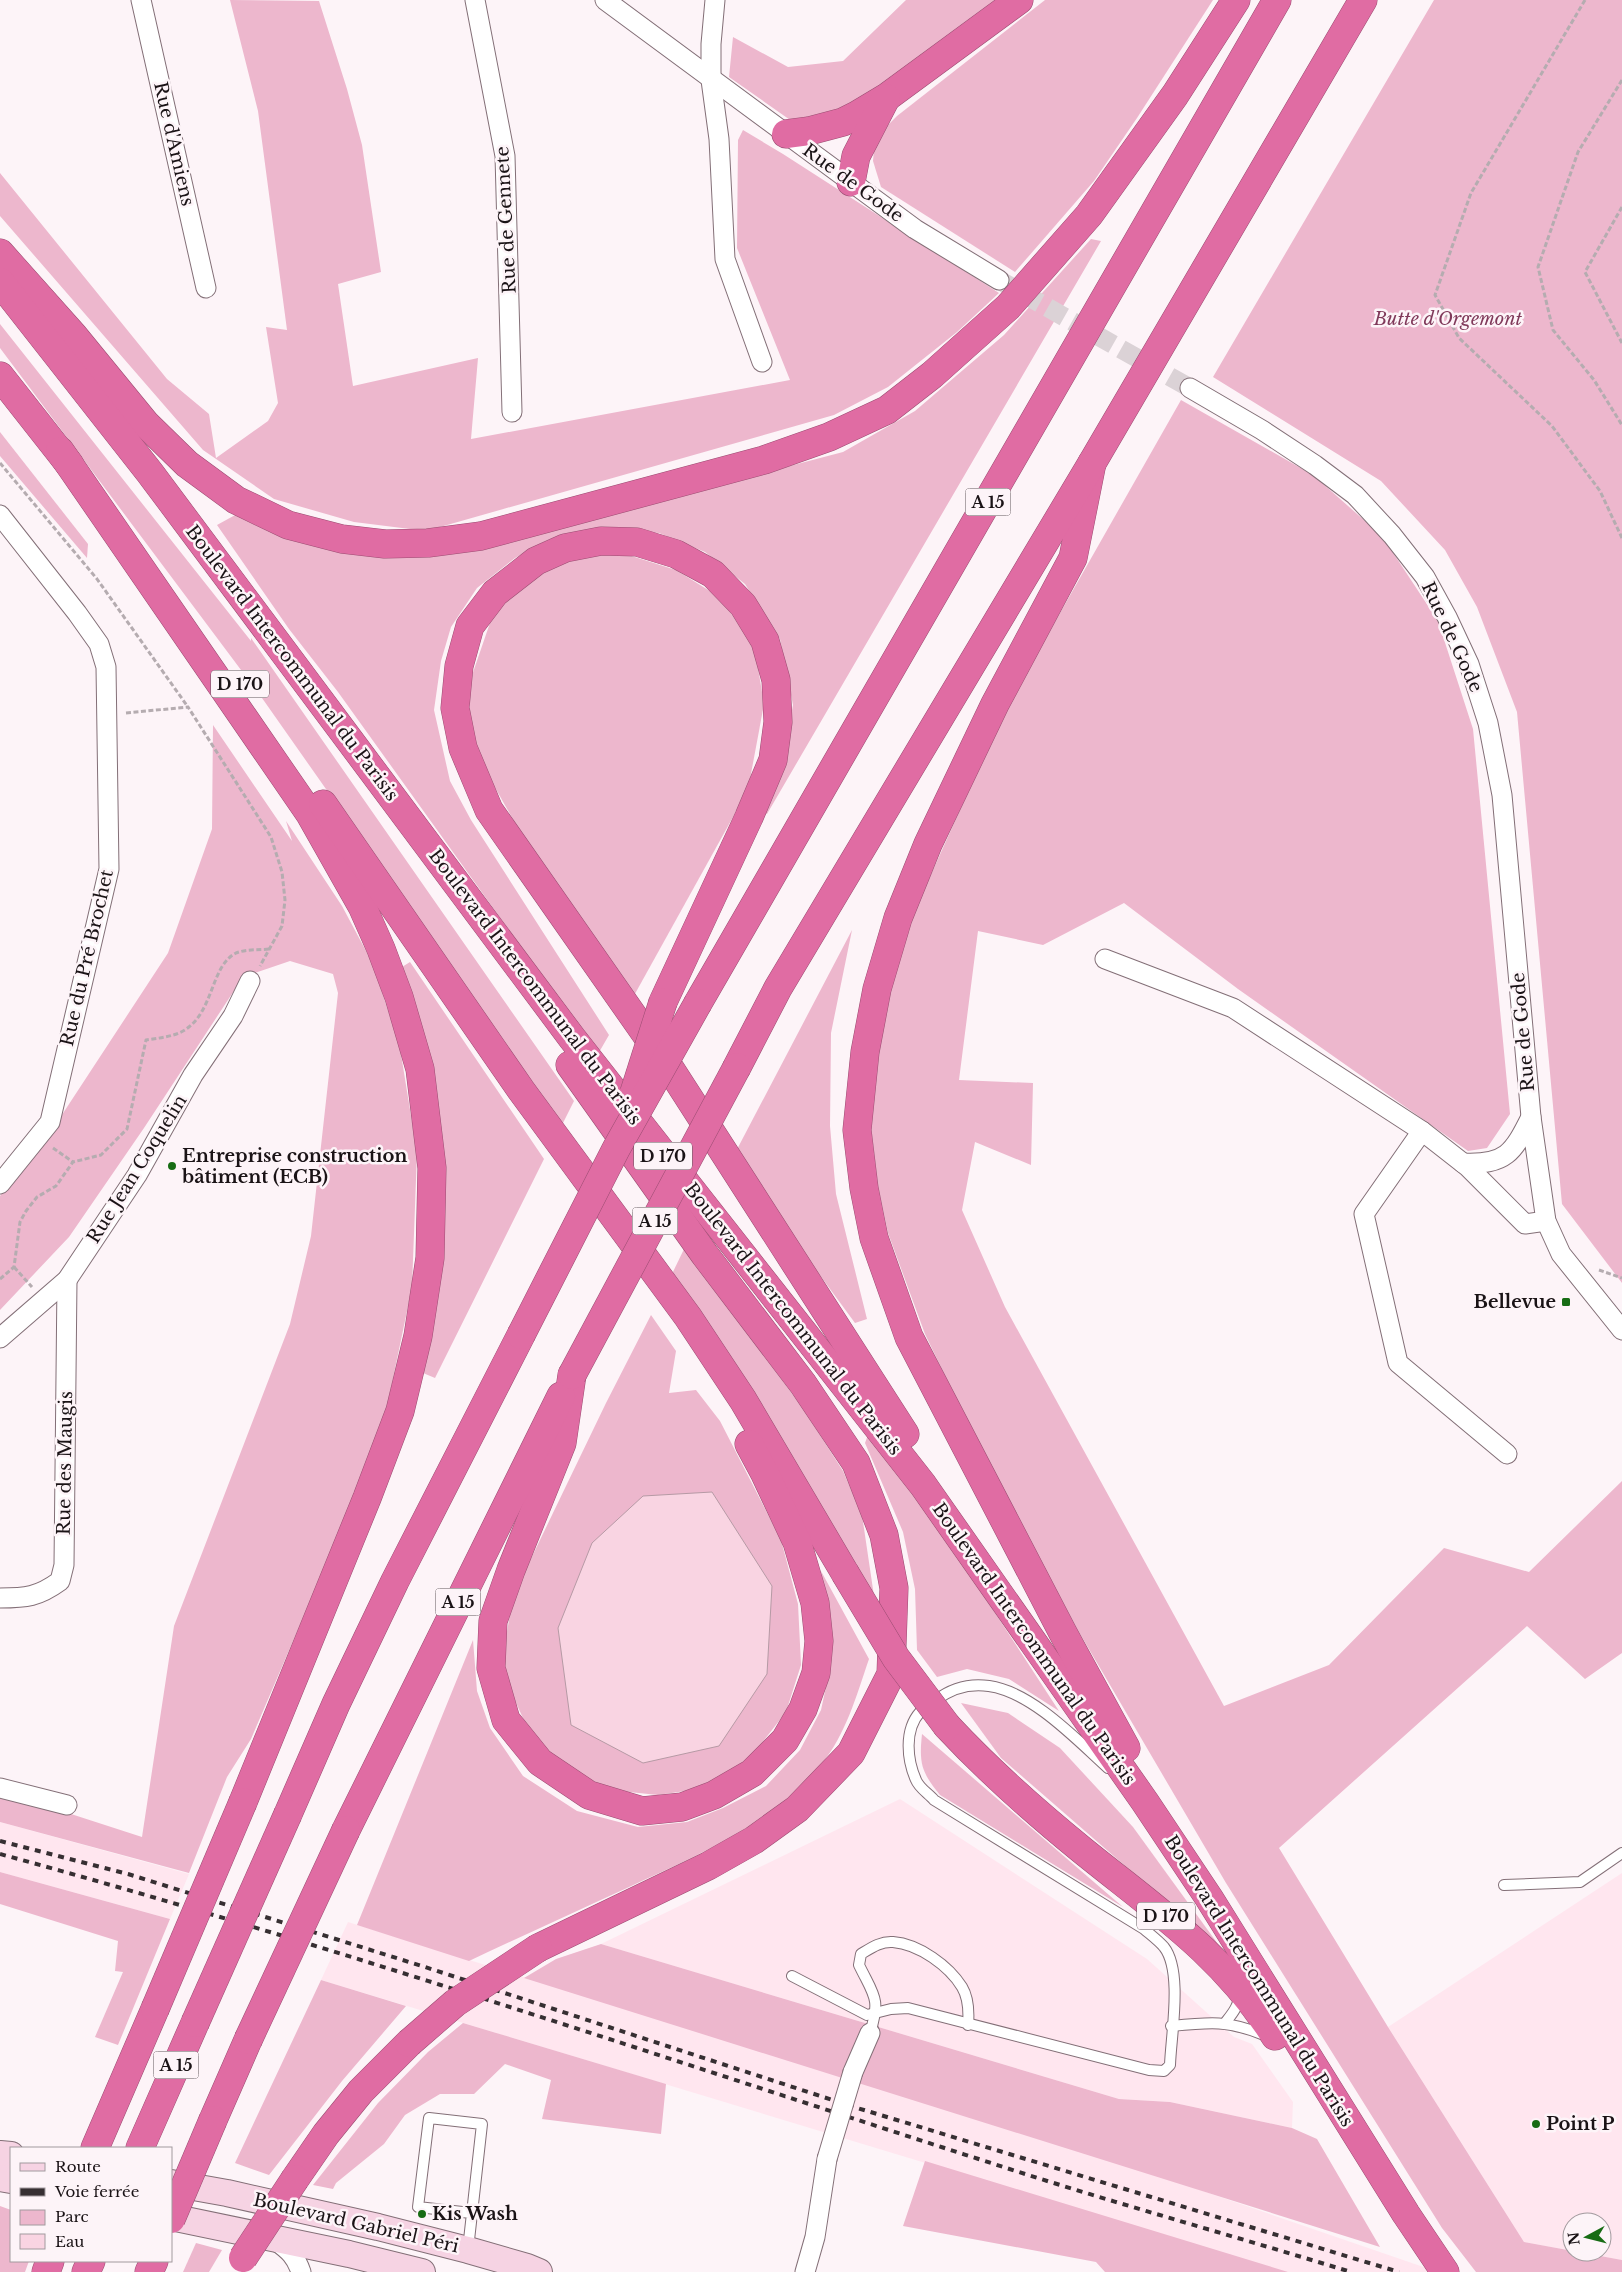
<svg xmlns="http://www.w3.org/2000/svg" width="1622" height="2272" font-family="'Libre Baskerville',serif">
<rect width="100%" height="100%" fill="#fdf4f8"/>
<g fill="#ffe6ef">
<path d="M900,1799L1147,1959L1234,2037L1252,2044L1293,2102L1292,2128L1170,2102L1119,2099L601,1944Z"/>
<path d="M0,1822L189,1874L170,1919L0,1872Z"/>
<path d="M1622,1873V2260L1577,2252H1602V2222H1572V2251L1524,2242L1388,2027Z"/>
<path d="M348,1922L1168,2179L1438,2272H1286L321,1980Z"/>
</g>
<g fill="#edb7cd">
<path d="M230,0L319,1L347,89L362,145L381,272L338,284L353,386L478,358L471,439L790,380L737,248L738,140L743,130L783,154L999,293L957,332L888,387L834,415L426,531L354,522L274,499L203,450L0,216V173L167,379L209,414L216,458L268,421L278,403L266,327L287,330L258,111Z"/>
<path d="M906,0H997L846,110L793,122L729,77L733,37L788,67L843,61Z"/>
<path d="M1045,0H1213L1137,118L1094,181L1015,272L881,187L873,161L875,138L897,116Z"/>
<path d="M1434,0H1622V1283L1562,1204L1517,712L1477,607L1445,550L1381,481L1213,377Z"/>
<path d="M1091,239L1101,241L767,814L760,810L779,777L793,705L780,639L745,584L705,552L659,533L617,530L575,533L548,540L515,558L477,588L451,627L441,661L434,710L450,781L471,820L609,1035L598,1054L338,692L289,629L217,525L237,514L411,554L461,553L508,543L649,503L843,452L915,411L1004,335Z"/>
<path d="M0,324L251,641V638L574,1101L562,1125L262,698L0,348Z"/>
<path d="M1181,400L1313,475L1382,536L1438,621L1473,729L1510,1114L1487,1148L1468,1151L1238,989L1124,903L1043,945L978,931L959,1080L1033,1083L1031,1165L975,1142L962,1210L1005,1307L1224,1706L1329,1665L1444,1548L1529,1572L1622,1481V1653L1585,1679L1527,1626L1279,1848L1388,2027L1524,2242L1622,2260V2272H1476L1442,2228L1226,1883L1076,1627L961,1409L925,1334L888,1233L878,1186L871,1128L877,1054L888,989L910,921L1006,708Z"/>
<path d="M0,432L88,544L87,558L0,456Z"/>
<path d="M622,553L676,570L721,598L755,650L764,704L748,790L631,1001L519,830L489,777L470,729V681L492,617L528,579L566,558Z"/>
<path d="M213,725L292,841L286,821L342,906L373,964L400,1048L417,1153L412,1287L381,1436L251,1739L227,1777L189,1873L0,1822V1791L142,1837L174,1626L290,1324L311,1236L338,993L333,974L290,961L243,977L144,1128L69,1237L0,1310V1196L54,1127L168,953L212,829Z"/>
<path d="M852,930L831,1033L830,1126L836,1194L867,1319L855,1323L733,1157Z"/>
<path d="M410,962L544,1159L435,1378L423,1373L439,1257L444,1169L436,1086L402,967Z"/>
<path d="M685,1247L804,1410L843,1471L862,1515L874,1596L671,1276Z"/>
<path d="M651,1315L676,1351L669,1393L696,1390L720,1421L781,1540L798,1604L801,1665L786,1712L754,1753L712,1787L658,1795L610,1790L556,1761L527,1727L507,1683L504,1650L513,1596L606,1403Z"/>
<path d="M869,1432L926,1507L1059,1711L1009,1679L967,1669L937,1677L917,1650L915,1589L903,1532L865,1443Z"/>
<path d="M821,1571L869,1659C856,1697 846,1734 821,1765C771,1826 697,1855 627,1888C575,1912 522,1936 469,1961L357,1925L473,1640L477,1691L490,1728L523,1776L577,1811L638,1827L687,1822L723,1808L766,1786L800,1750L821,1710L829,1673L832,1636Z"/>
<path d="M961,1703L1008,1713L1060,1748L1133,1827L1223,1951L1001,1758Z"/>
<path d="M922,1734L1123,1907L940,1795C921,1772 919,1763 922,1734Z"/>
<path d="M0,1872L170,1919L118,2045L95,2037L123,1972L115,1971L118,1941L0,1904Z"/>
<path d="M601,1944L1119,2099L1170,2102L1292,2128L1317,2139L1380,2247L524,1978L556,1959Z"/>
<path d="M321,1980L406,2006L342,2081L269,2175L235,2163Z"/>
<path d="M463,2023L666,2084L661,2134L542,2119L551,2080L505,2064L474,2094H440L405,2115L384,2144L336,2183L333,2189L313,2185L378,2103L428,2052Z"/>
<path d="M925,2161L1288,2272H1105L1096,2262L903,2226Z"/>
<path d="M0,2206L11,2210V2261H29L25,2272H0Z"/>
<path d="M196,2243L222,2250L209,2272H183Z"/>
</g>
<path fill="#f9d4e2" stroke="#b69aa5" d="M712,1492L772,1586L767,1674L719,1746L643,1763L571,1725L558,1628L592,1543L643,1496Z"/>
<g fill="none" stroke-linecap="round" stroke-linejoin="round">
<path stroke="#dbd2d6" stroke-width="19" stroke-dasharray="19 9" stroke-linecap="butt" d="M999,280L1190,388"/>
<g stroke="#836f77" stroke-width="12">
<g id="lane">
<path d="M1504,1885L1580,1882L1622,1853"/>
<path d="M792,1976L867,2015L891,2009L908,2008L1149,2070L1164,2071L1170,2065C1171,2035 1183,1971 1164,1947C1159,1941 1151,1935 1144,1929L934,1800C929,1794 919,1788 916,1780C907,1760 904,1730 920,1712C924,1707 931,1704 936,1700C952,1688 969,1683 989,1686C1032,1692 1077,1740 1108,1768"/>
<path d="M1225,2023C1232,2014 1240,2005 1239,1993"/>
<path d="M1171,2026C1210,2022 1228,2020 1264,2035"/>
<path d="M870,2033C881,1998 874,1996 859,1965L861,1954C871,1948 881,1941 893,1942C919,1944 949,1966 962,1987C968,1997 969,2013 968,2025"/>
<path d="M468,2249L482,2124L429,2118L418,2207L471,2213"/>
</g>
</g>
<g stroke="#836f77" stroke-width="21">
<g id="street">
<path d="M141,0L206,288"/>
<path d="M475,0L505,156L512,412"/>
<path d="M605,0L915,229L999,280"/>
<path d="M715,0L711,44V80L719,139L725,259L762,362"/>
<path d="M1190,388L1262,430L1315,465L1355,495L1392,535L1425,577L1447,617L1469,664L1488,723L1502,795L1531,1117L1546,1221L1561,1254L1622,1330"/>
<path d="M0,515L77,613L99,644L106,667L109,869L50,1122L0,1184"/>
<path d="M1105,959L1233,1008L1422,1131L1468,1167L1525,1224L1546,1221"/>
<path d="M1422,1131L1364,1214L1398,1363L1507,1454"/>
<path d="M1463,1163C1506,1165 1513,1153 1531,1117"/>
<path d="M0,1338L67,1280L137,1175L193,1075L233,1016L250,981"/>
<path d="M0,1598C26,1598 38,1597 60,1581L64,1565L67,1280"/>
<path d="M0,1788L67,1805"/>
<path d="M853,2072L870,2033"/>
<path d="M276,2241C289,2250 296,2257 301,2272"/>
<path d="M805,2272L815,2237L827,2159"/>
</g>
</g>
<g stroke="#836f77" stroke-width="28">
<g id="secondary">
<path d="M0,2154L11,2155"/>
<path d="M0,2178L11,2180"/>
<path d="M171,2183L227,2193L378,2227L468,2250L527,2267L539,2272"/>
<path d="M171,2217L349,2254L422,2272"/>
</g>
</g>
<g stroke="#9b4d72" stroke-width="29">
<g id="highway">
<path d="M786,134L809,131L843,122L857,115L887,97L1019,0"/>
<path d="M851,182L856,156L886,98"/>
<path d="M0,253L74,336L146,424L187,464L236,500L288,525L342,539L385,544L428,543L481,536L764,460L829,437L887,410L932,375L1008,307L1089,215L1175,95L1236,0"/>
<path d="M0,282L150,473L572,1038L923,1485L1145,1802L1209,1898L1406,2214L1445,2272"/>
<path d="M0,376L70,465"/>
<path d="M60,451L310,814L362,906L381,949L399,997L420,1069L432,1168L430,1258L418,1336L400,1411L367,1498L243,1802"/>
<path d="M1092,463L1073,558L995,704L928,844L898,918L877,989L865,1052L857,1130L864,1188L874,1238L909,1337L1063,1633L1126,1748"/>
<path d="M323,804L521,1090L688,1317L743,1400L845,1573"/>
<path d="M663,1002L749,817L773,760L778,722L776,680L765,641L743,605L713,574L676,554L637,542L601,541L565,548L536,561L495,593L470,626L459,666L455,708L463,748L489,810L671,1070L905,1434"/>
<path d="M698,1003L1277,0"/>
<path d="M737,1067L778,988L1092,463L1363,0"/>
<path d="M572,1375L562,1443L511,1570L493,1621L491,1668L506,1720L540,1762L589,1795L642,1811L682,1807L714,1795L752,1773L785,1740L803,1709L816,1673L819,1641L815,1603L797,1542L765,1474L749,1444"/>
<path d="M947,1726C989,1771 1034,1811 1082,1850C1156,1910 1223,1954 1275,2036"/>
<path d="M288,1814L336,1704L395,1581L521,1335"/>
<path d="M346,1830L561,1396"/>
<path d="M538,1948L708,1866L754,1840L797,1809L851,1753L891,1674L894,1588L884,1535L856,1463L803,1384L705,1255L570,1065"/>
<path d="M213,2120L248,2040"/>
<path d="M95,2148L155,2009"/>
<path d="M140,2148L195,2023"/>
<path d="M295,2179L326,2134L361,2091L409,2043"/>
<path d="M46,2272L50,2261"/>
<path d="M86,2272L91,2261"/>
<path d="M149,2272L154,2261"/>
</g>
</g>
<g stroke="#b5acb0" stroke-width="3" stroke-dasharray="5 2.5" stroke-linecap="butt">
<path d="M1585,0L1471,193L1435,295L1459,338L1552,426L1600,491L1622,538"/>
<path d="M1622,80L1578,152L1538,267L1553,330L1594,380L1622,425"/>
<path d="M1622,207L1585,272L1622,343"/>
<path d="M0,463L97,579L188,707"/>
<path d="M126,713L188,707L271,837L282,872L285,900L282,926L260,966"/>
<path d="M53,1148L73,1162"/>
<path d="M14,1267L32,1287"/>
<path d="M1599,1270L1622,1278"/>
<path d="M0,1279L14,1267L20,1222L26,1211L37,1197L56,1186L73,1162L101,1155L127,1129L146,1040C159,1038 172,1037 183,1031C214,1014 210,966 236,953C246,949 260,950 270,949"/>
</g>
<use href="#lane" stroke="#fff" stroke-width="10"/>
<use href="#street" stroke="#fff" stroke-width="19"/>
<use href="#secondary" stroke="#f6d3e3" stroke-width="26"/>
<use href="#highway" stroke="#e06ca3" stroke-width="28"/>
<g stroke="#362f32" stroke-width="4" stroke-dasharray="6 6" stroke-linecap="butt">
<path d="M0,1841L128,1874L425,1967L854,2107L1399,2272"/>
<path d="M0,1854C334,1945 661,2057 991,2163C1110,2202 1231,2235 1351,2272"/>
</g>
<g stroke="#836f77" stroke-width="21" stroke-linecap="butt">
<path id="street-bridge" d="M827,2159L853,2072"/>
</g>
<g stroke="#9b4d72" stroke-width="29" stroke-linecap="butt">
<g id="highway-bridge">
<path d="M634,1093L663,1002"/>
<path d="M521,1335L616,1149L698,1003"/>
<path d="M572,1375L737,1067"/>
<path d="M845,1573L896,1658L947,1726"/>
<path d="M155,2009L243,1802"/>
<path d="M195,2023L288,1814"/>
<path d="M248,2040L346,1830"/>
<path d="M409,2043L455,2003L538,1948"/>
<path d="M171,2219L213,2120"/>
<path d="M243,2258L295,2179"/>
</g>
</g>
<use href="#street-bridge" stroke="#fff" stroke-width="19"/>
<use href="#highway-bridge" stroke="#e06ca3" stroke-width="28"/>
</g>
<g fill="#176c14" stroke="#fdf4f8" stroke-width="2">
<circle cx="172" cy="1166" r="5"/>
<rect x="1561" y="1297" width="10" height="10" rx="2.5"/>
<circle cx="1536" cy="2124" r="5"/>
<circle cx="422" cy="2214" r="5"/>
</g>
<g text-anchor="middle" stroke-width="5" stroke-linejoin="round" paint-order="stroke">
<g fill="#fdf4f8" stroke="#5e565a" stroke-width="1">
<rect x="965.5" y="488.5" width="45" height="27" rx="4"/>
<rect x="211" y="670.5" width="58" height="27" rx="4"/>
<rect x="634" y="1142.5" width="58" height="27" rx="4"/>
<rect x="632.5" y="1207.5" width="45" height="27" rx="4"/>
<rect x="435.5" y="1588.5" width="45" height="27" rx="4"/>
<rect x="1137" y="1902.5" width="58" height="27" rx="4"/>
<rect x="153.5" y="2051.5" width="45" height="27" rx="4"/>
</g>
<g font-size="16" font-weight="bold" fill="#1a1316">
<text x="988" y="508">A 15</text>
<text x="240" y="690">D 170</text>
<text x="663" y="1162">D 170</text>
<text x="655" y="1227">A 15</text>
<text x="458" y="1608">A 15</text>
<text x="1166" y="1922">D 170</text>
<text x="176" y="2071">A 15</text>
</g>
<g font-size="18" fill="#1a1316" stroke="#fdf4f8">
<text transform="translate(174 144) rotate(77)" y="6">Rue d'Amiens</text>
<text transform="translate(853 183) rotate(36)" y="6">Rue de Gode</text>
<text transform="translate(506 220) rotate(-93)" y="6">Rue de Gennete</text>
<text transform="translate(1452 637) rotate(65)" y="6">Rue de Gode</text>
<text transform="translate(292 663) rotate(53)" y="6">Boulevard Intercommunal du Parisis</text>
<text transform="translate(87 958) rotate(-77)" y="6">Rue du Pré Brochet</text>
<text transform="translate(535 987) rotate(53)" y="6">Boulevard Intercommunal du Parisis</text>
<text transform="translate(1523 1032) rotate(-95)" y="6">Rue de Gode</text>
<text transform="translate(137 1169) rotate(-58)" y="6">Rue Jean Coquelin</text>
<text transform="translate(793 1319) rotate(52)" y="6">Boulevard Intercommunal du Parisis</text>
<text transform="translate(65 1463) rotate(-89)" y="6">Rue des Maugis</text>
<text transform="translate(1034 1644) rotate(55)" y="6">Boulevard Intercommunal du Parisis</text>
<text transform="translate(1259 1981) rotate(58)" y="6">Boulevard Intercommunal du Parisis</text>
<text transform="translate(356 2223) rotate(13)" y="6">Boulevard Gabriel Péri</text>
</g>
<g font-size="18" font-style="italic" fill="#80395a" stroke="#fdf4f8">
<text x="1448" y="325">Butte d'Orgemont</text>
</g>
<g font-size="18" font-weight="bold" fill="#1a1316" stroke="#fdf4f8" text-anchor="start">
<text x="182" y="1162">Entreprise construction<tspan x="182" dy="21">bâtiment (ECB)</tspan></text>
<text x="1556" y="1308" text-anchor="end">Bellevue</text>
<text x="1546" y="2130">Point P</text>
<text x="432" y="2220">Kis Wash</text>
</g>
</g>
<rect x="10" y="2147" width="162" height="115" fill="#fdf4f8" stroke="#a29a9e"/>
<rect x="20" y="2163" width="25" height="8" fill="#f6d3e3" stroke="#a29a9e"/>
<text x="55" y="2172" font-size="15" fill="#1a1316">Route</text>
<rect x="20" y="2188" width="25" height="8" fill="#362f32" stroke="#a29a9e"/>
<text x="55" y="2197" font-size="15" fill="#1a1316">Voie ferrée</text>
<rect x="20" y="2210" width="25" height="15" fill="#edb7cd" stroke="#a29a9e"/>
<text x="55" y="2222" font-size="15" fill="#1a1316">Parc</text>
<rect x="20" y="2234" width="25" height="15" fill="#f9d4e2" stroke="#a29a9e"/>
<text x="55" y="2247" font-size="15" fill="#1a1316">Eau</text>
<g transform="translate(1587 2237) rotate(263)"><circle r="24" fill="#fdf4f8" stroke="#a29a9e"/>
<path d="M0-4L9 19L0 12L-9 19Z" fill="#176c14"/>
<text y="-8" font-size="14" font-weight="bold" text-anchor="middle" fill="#1a1316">N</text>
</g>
</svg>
